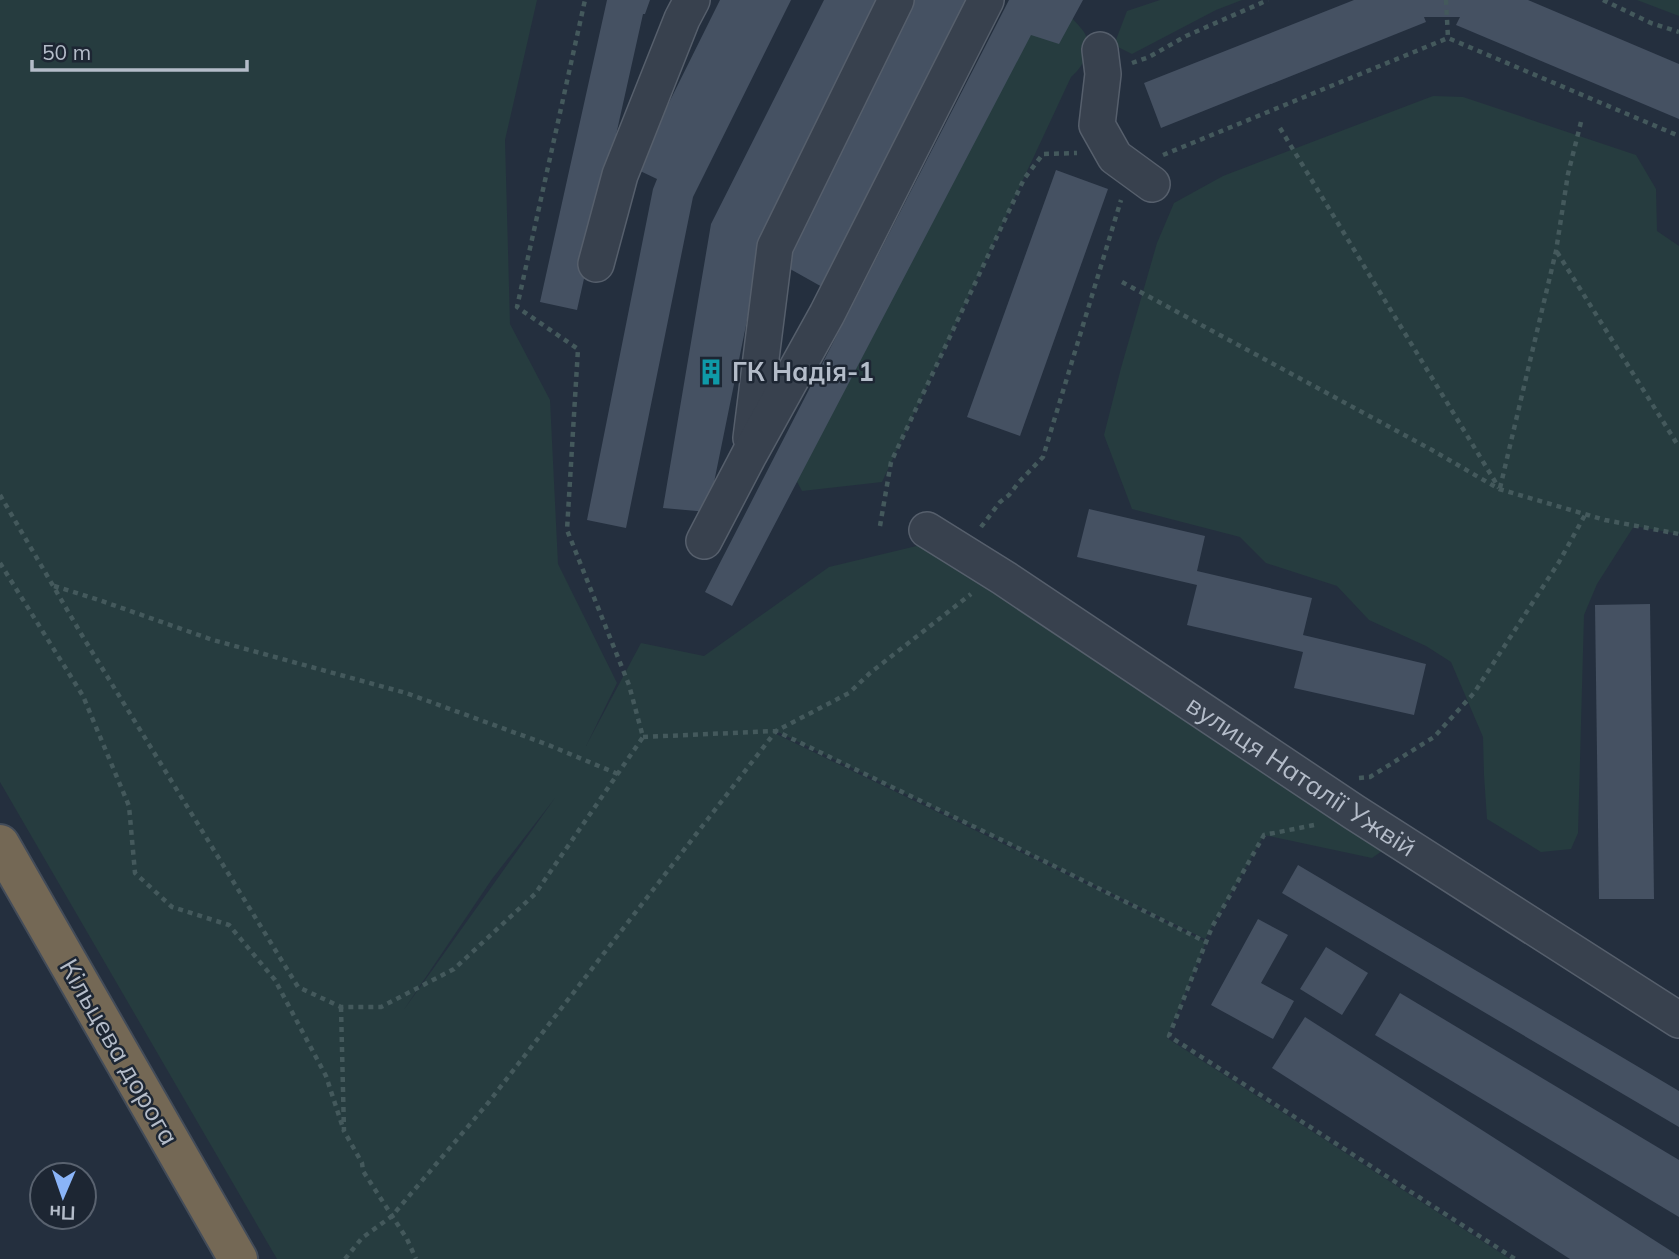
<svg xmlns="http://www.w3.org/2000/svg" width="1679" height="1259" font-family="Mulish,sans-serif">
<rect width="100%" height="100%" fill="#242f3e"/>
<g fill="#263c3f" fill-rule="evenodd">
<path d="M0,0H537L505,140L510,324L550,400L558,564L617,683L586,746L641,643L704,656L829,567L925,544L1395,842L1372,858L1264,835L1205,939L776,731L774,733L1206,942L1167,1038L1510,1259H277L0,782ZM555,798L403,1011L492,879Z"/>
<path d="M1160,0H1242L1216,10L1132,54L1114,45L1127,11Z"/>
<path d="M1637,0H1679V16Z"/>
<path d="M1072,18C1076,23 1084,30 1086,36C1091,52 1083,67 1071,77L882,482L802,491L793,474L1023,27Z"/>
<path d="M1433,96L1463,97L1636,155L1656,189L1657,231L1679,246V534L1634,526L1597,584L1584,615L1578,833L1571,849L1541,852L1487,819L1484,775L1483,737L1451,662L1426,646L1369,620L1337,586L1266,563L1240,537L1132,509L1104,435L1121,368L1157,243L1174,203L1223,176Z"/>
</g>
<g fill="#455162">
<path d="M607,0H650L645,14H643L577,310L540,302Z"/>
<path d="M720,0H791L693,197L626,528L587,520L653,189L657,179L636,169Z"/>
<path d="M824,0H881L764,237L708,512L663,508L711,224Z"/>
<path d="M914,0H972L824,288L783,265Z"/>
<path d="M1009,0H1083L1059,44L1031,35L732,606L705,592Z"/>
<path d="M1354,0H1528L1679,64V119L1456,25L1460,17H1424L1426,22L1161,128L1144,83Z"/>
<path d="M1056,170L1108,189L1020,436L967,417Z"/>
<path d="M1089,509L1205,536L1197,571L1312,598L1303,635L1426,664L1414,715L1294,688L1303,652L1187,625L1197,585L1077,557Z"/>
<path d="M1650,604L1654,899H1599L1595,605Z"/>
<path d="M1298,865L1679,1091V1127L1282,893Z"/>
<path d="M1258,919L1288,935L1261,983L1294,1001L1273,1039L1211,1005Z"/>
<path d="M1326,947L1368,973L1342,1015L1300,989Z"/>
<path d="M1400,993L1679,1160V1217L1375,1035Z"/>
<path d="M1305,1017L1679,1256V1259H1570L1272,1068Z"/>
</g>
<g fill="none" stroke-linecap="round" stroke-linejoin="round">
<g stroke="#565f6c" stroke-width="38">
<g id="minor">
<path d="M1100,50L1103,74L1097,125L1115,157L1152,184"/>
<path d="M596,264L620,175L682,19L692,0"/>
<path d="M751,438L775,247L896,0"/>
<path id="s1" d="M927,530L1004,578L1354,812L1679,1020"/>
<path d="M704,541L749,455L827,314L986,0"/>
</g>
</g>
<g stroke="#434c59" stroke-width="42">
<path id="highway" d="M0,844L238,1259"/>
</g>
<g stroke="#44595c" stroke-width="4.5" stroke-dasharray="5 5" stroke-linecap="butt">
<path d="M1446,0L1448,38L1679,136"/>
<path d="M1603,0L1651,23L1679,32"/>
<path d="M1132,63L1149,57L1186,36L1268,0"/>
<path d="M1280,128L1499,488"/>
<path d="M1163,155L1448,38"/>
<path d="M1557,252L1679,447"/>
<path d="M1122,282L1432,450L1499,489L1605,520L1679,534"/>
<path d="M1500,488L1556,251L1568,174L1581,122"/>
<path d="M0,495L83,637L298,987L341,1007H381L454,969L535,894L643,737L629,685L567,530L578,349L517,307L585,0"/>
<path d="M880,526L891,462L1024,179L1043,154L1077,153"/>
<path d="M981,527L1000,502L1009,495L1019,482L1043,457L1121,200"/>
<path d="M0,563L83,696L129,806L135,873L172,907L229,925L275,980L326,1076L344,1131"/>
<path d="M54,586L99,600L213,640L406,693L546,744L618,774"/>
<path d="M643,737L776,731L849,693L870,673L971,594"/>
<path d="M1359,778L1370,777L1434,737L1474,693L1559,562L1585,515"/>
<path d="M1314,825L1264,835L1212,927L1169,1036L1515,1259"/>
<path d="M341,1007L344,1131L362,1163L363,1171L407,1239L416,1259"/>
<path d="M345,1259L362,1238L392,1216L488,1103L776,731L1012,845L1206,942"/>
</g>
<use href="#minor" stroke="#38414e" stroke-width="35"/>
<use href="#highway" stroke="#746855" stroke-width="38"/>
</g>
<defs>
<g id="building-bare" transform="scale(2.1)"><path d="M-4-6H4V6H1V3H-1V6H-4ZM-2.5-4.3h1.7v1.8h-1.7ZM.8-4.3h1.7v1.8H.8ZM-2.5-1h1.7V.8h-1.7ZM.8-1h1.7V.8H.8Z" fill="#0f9aa8" stroke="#1d2633" stroke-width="2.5" paint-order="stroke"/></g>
</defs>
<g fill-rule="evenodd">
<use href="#building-bare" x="711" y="372"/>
</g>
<g text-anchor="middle" stroke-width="5" stroke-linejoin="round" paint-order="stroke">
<g font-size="26" font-weight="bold" fill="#b4bcc9" stroke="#1d2633" text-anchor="start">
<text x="732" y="381">ГК Надія-1</text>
</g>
<g font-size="26" fill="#b4bcc9" stroke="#1d2633">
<text dy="9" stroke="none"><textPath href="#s1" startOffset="448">вулиця Наталії Ужвій</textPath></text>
<text transform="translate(119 1052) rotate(60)" y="9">Кільцева дорога</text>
</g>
</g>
<g transform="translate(63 1196) rotate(182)"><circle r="33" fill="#1d2633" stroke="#59626f" stroke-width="2"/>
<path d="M0-5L12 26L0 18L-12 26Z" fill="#8ab4f8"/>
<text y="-10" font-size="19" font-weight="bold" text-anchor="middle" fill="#b4bcc9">Пн</text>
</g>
<path d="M32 60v10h215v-10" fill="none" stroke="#b4bcc9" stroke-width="3.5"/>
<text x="42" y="60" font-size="21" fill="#b4bcc9" stroke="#1d2633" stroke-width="5" paint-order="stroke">50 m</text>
</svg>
